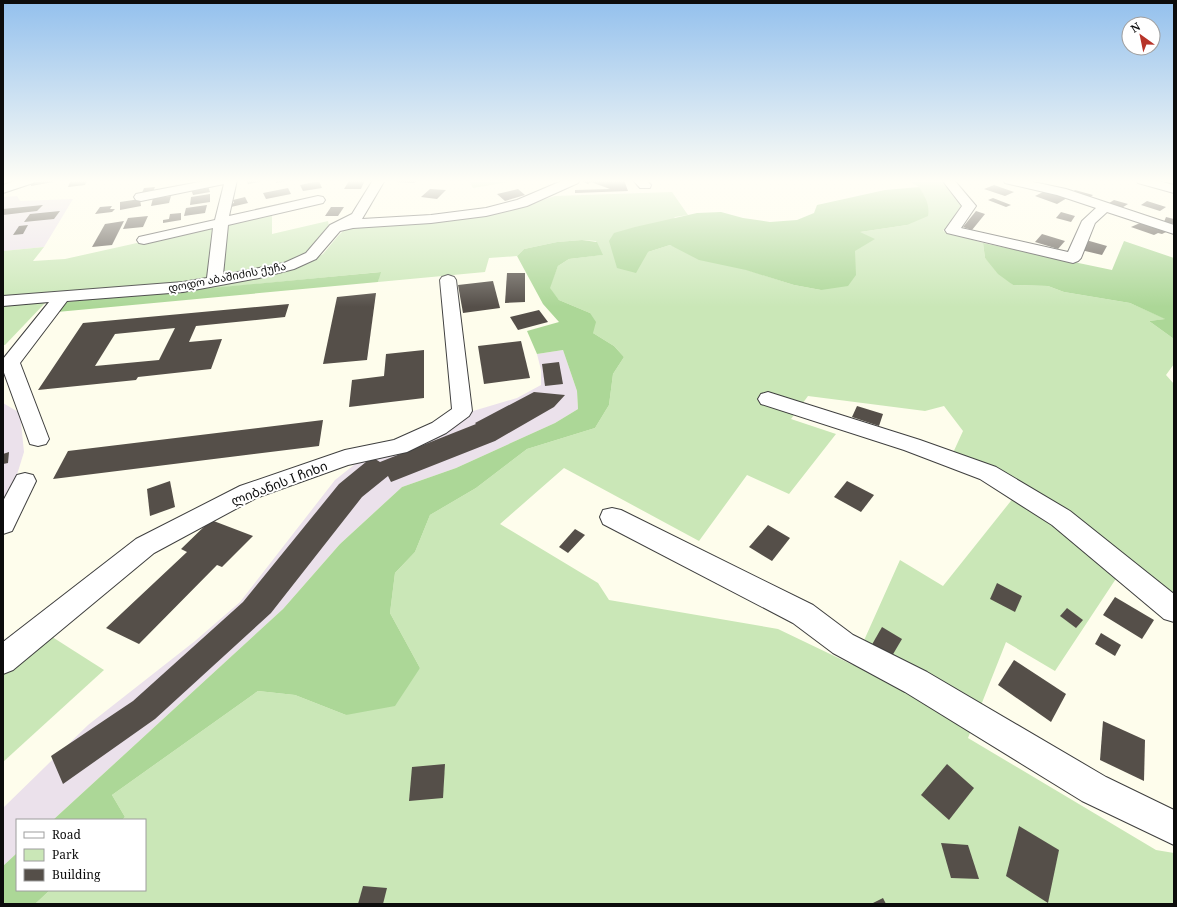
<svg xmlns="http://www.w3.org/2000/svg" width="1177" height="907" font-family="'Noto Serif','Noto Sans Georgian',serif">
<rect width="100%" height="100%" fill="#fefdec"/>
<g fill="#ebe1eb">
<path d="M17,196L20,201L73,199L44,247L3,251V197Z"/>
<path d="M563,350L577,391L578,409L555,423L456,468L402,487L340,544L283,609L53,820H17V853L3,866V808L88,725L195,641L240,602L335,480L364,457L463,414L517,398L541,385V370L537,354Z"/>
<path d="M3,403L20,413L24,452L3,520Z"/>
</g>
<g fill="#cae7b7" fill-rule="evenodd">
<path d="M453,180H520L473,188L470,182L451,181Z"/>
<path d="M907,180H942L962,206L943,231L983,243L985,258L1013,285L1048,286L1064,292L1130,303L1166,319L1149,321L1174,339V364L1166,375L1174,384V599L1127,562L1055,671L1006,642L968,738L1156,850L1174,853V904H35L50,890H145V820H122L125,817L112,795L258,691L295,695L346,715L420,668L390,613L395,573L415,552L430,515L476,488L527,449L595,428L609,405L613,374L624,357L614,346L593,333L590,313L559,300L549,288L558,266L569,259L602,255L596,241L582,240L557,242L524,249L517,256L489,258L485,272L378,282L380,272L186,291L259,277L301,266L323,254L338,236L344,230L356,228L440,222L530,204L555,196L672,192L688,215L675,217L648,252L670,245L794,285L821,290L855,251L860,232L907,225L919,187ZM808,396L925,411L944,406L963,431L952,455L1022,487L943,586L900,560L853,665L778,629L609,600L598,583L500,524L564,468L699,541L747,475L789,494L836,434L791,419Z"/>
<path d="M272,213V234L328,221L329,226L302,257L290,262L169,286L3,298V251L44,247L33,261L65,259Z"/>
<path d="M46,302L5,345H3V305Z"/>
<path d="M46,633L104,670L3,762V669Z"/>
</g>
<g fill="#acd797">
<path d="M919,187C925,197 930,204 928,216L907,225L860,232L875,239L855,251L856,275L848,286L821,290L794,285L746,270L699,260L670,245L648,252L636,273L617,268L609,241L614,233L635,227L697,213L721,212L743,218L770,222L797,220L814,213L817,205L885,190Z"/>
<path d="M582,240L597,242L603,255L569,259L558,266L550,288L559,300L590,313L596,322L593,333L614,346L624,357L613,374L609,405L595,428L527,449L476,488L430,515L415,552L395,573L390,613L420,668L395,706L346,715L295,695L258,691L112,795L125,817L122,820H53L283,609L340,544L402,487L456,468L555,423L578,409L577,391L563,350L537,354L527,331L559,322L543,304L517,256L524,249L557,242Z"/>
<path d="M1124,241L1174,258V339L1149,321L1165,319L1130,303L1064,292L1048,286L1013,285L998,274L985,258L983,243L1112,270Z"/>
<path d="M381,272L378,282L57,312L65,302Z"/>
<path d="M17,853V890H50L35,904H3V866Z"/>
</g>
<g fill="#554f49" fill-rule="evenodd">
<path d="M47,180H53V182L31,186V183Z"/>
<path d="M71,180H87L85,185L68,187Z"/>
<path d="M246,180H264V181L248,184Z"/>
<path d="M275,180H292L276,183Z"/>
<path d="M365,180L361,189H344L349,181Z"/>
<path d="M399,180H418L414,183L396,182Z"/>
<path d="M584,180H624L628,191L575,193V190L610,189L591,182L588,184L581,181Z"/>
<path d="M319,181L322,188L303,191L300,185Z"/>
<path d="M994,185L1014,192L1005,196L984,189Z"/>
<path d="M208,186L210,192L193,195L191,189Z"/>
<path d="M155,187L153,192L142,193L144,188Z"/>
<path d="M288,188L291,194L266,199L263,193Z"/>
<path d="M430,189L446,190L437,199L421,197Z"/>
<path d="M518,189L525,195L505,201L497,194Z"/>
<path d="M1075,190L1093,195L1088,199L1070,194Z"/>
<path d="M1045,191L1067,198L1057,204L1035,196Z"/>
<path d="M210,194V202L190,205L191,197Z"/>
<path d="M171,196L169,203L151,206L153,198Z"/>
<path d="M245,197L248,203L231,207L230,204L234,203L233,200Z"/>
<path d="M993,198L1011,205L1006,207L988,200Z"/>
<path d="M140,199L141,206L120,210V202Z"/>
<path d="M1114,200L1128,204L1120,209L1106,205Z"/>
<path d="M1147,201L1166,207L1160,211L1141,205Z"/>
<path d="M43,205L37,211L3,215V209Z"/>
<path d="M207,205L205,213L184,216L186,208Z"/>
<path d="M112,206L110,209H115L112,212L95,214L100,207Z"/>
<path d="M331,207H344L338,216H325Z"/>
<path d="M60,211L54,219L24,222L30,214Z"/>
<path d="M976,211L985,214L972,230L963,227Z"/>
<path d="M1061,212L1075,216L1071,222L1056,218Z"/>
<path d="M181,213V220L163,223V220L169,219L170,214Z"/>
<path d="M148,216L143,227L123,229L128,218Z"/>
<path d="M1166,217L1174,219V224L1164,222Z"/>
<path d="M124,221L112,245L92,247L105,224Z"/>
<path d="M1140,223L1166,232L1162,234L1158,233L1154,235L1131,227Z"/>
<path d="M28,225L23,234L13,235L19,226Z"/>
<path d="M1042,234L1065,241L1058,249L1035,242Z"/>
<path d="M1086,240L1107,246L1102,255L1081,250Z"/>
<path d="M507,273H525V302L505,303Z"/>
<path d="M493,281L500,308L463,313L458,285Z"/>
<path d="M376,293L367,360L323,364L337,297Z"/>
<path d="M289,304L285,317L196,326L189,342L222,339L211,369L138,377L136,380L38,390L83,323ZM175,328L159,360L95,366L115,334Z"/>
<path d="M539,310L548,322L518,330L510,317Z"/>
<path d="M521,341L530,378L484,384L478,346Z"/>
<path d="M424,350V398L349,407L352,380L384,376L386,354Z"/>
<path d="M559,362L563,384L545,386L542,364Z"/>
<path d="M534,392L565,395L554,407L495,441L391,482L388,476L362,497L271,613L155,719L63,784L51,756L133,701L243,602L339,484L372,457L380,462L476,424L475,423Z"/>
<path d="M857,406L883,414L879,426L852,417Z"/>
<path d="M323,420L319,446L53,479L68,451Z"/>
<path d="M9,452L8,463L3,464V454Z"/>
<path d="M170,481L175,507L150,516L147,489Z"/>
<path d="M847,481L874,495L861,512L834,497Z"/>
<path d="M211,520L253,536L222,567L217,565L139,644L106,628L187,552L181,549Z"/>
<path d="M768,525L790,538L772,561L749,547Z"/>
<path d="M575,529L585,535L568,553L559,547Z"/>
<path d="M997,583L1022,596L1015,612L990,599Z"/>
<path d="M1115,597L1154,620L1142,639L1103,615Z"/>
<path d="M1067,608L1083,620L1076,628L1060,616Z"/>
<path d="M882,627L902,639L889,661L870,648Z"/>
<path d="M1101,633L1121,645L1115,656L1095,644Z"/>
<path d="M1014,660L1066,694L1051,722L998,685Z"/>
<path d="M1103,721L1145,740L1144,781L1100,760Z"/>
<path d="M445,764L443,798L409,801L412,767Z"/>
<path d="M947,764L974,788L949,820L921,795Z"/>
<path d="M1019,826L1059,850L1048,903L1006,876Z"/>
<path d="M941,843L968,845L979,879L951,878Z"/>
<path d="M363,886L387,888L383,904H358Z"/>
<path d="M883,898L886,904H871Z"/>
</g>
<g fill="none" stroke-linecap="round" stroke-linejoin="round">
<g stroke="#3f3f3f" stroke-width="2">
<g id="minor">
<path d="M18,180H35L33,183L3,193V185Z"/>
<path d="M210,180H237L229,216L318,196L323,197L325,200L323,203L228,225L223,275L284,263L306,253L330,225L352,214L373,180H385L362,219L431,215L486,208L517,200L564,180H580L578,183L527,206L486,216L431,223L353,228L340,231L316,259L294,269L259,278L183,292L67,301L20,363L49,439L46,444L38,446L30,444L3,370V359L49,302L3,306V296L183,282L207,278L213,228L144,244L139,243L137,240L139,237L215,220L224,184L141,201L136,200L134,197L136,194L141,193Z"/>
<path d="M633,180H646L651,185L650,188H640Z"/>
<path d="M942,180H954L976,206L961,228L1068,252L1082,221L1096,208L1057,195L1005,183L1003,180H1024L1066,189L1174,225V234L1107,212L1095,223L1081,258L1078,261L1073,263L947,233L945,230L962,206Z"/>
<path d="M1136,180H1155L1174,185V193L1138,183Z"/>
<path d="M448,275L454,277L456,280L472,411L469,416L446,433L407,452L348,465L256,498L154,553L13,670L3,674V642L136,539L240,486L345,450L394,440L432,423L452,409L440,280L442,277Z"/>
<path d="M768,392L920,440L996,467L1070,511L1174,594V622L1164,619L1052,525L980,479L904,450L761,404L758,399L761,394Z"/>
<path d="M25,473L33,475L36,481L12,531L3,534V501L17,475Z"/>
<path d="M612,508L621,510L813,605L853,635L927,672L1106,777L1174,810V845L1082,801L905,692L833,653L793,623L603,524L600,517L603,510Z"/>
</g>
</g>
<use href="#minor" fill="#fff" fill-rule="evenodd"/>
</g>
<linearGradient id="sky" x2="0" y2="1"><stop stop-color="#93c0ed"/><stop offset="0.59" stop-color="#fffef6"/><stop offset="1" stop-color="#fffef6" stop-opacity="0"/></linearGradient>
<rect width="1177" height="307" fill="url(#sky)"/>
<g text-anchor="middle" stroke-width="4" stroke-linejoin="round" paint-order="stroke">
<g font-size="11" fill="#0c0c0c" stroke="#fff">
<text transform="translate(227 277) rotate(-11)" y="4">დოდო აბაშიძის ქუჩა</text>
</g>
<g font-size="13" fill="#0c0c0c" stroke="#fff">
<text transform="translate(279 483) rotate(-21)" y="5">ლიბანის I ჩიხი</text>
</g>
</g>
<rect width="1177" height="907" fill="none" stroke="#0c0c0c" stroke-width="8"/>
<rect x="16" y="819" width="130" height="72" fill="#ffffff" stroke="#9e9e9e"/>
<rect x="24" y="832" width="20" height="6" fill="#ffffff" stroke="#9e9e9e"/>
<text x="52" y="839" font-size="12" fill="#0c0c0c">Road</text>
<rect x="24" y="849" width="20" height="12" fill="#cae7b7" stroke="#9e9e9e"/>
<text x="52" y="859" font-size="12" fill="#0c0c0c">Park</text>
<rect x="24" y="869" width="20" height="12" fill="#554f49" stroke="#9e9e9e"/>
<text x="52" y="879" font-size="12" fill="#0c0c0c">Building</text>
<g transform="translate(1141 36) rotate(327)"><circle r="19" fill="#ffffff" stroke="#9e9e9e"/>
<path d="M0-3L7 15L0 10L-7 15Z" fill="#b73429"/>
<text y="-6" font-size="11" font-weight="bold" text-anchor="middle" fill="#0c0c0c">N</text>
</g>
</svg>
